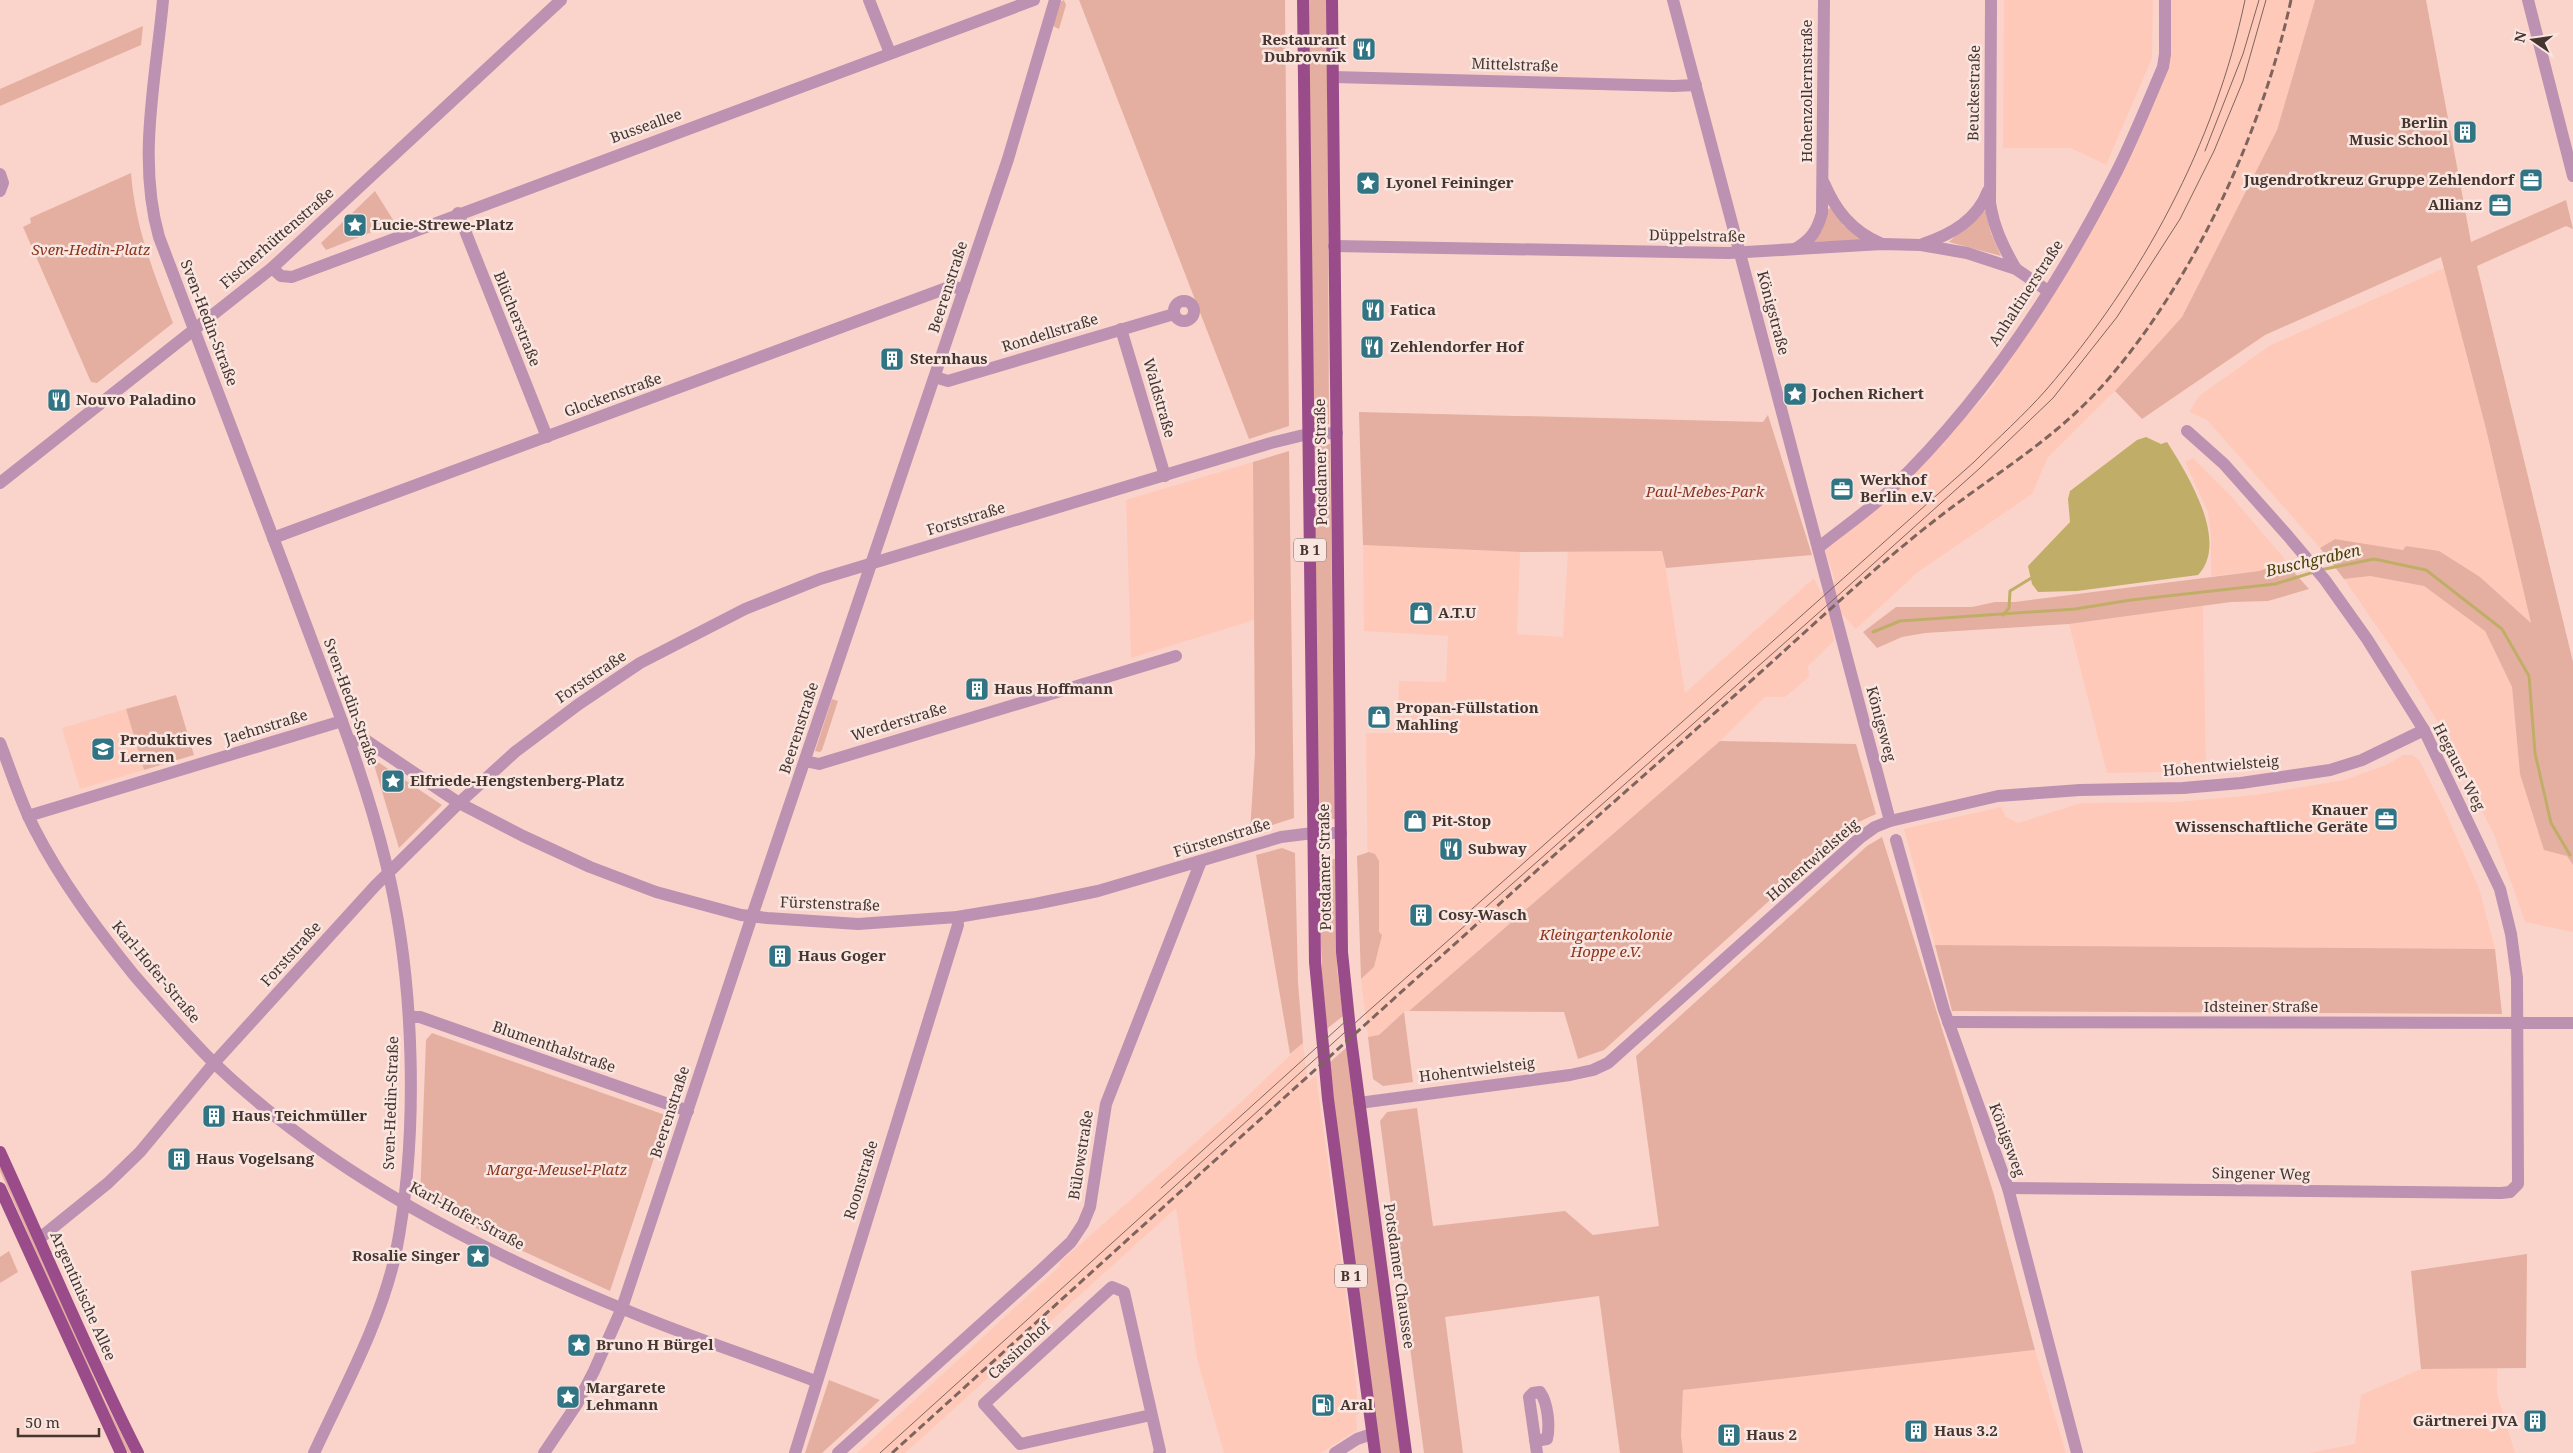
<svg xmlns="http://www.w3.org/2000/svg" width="2573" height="1453" font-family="'Noto Serif',serif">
<rect width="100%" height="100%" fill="#fad4ca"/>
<g fill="#ffc9ba">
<path d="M2004,0H2153L2152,58L2106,165L2071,148H2003Z"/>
<path d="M2170,0H2315L2277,130L2182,317L2115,391L2048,457L2032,494L1918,572L1856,629L1842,614L1831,623L1834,641L1808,666L1809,677L1785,697H1765L1720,741L1409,1011H1405L1379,1035L1368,1037L1361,979L1374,967L1368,899L1366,733H1397L1399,681L1446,682L1448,636L1364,631L1363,545L1520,552L1517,634L1563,637L1568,551H1663L1685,693L1814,578L1821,593L1835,581L1825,550L1874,512L1942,444L1947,448L1943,443L1989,391L2053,295L2161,85Z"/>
<path d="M2444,268L2486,429L2532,624L2480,577L2407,546L2403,550L2335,539L2320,548L2207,420L2189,412L2199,396L2269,346Z"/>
<path d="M2193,458L2229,494L2284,558L2285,562L2259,571L2211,576V537L2208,512L2185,462Z"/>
<path d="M1253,462L1254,620L1131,658L1126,500Z"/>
<path d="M2370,576L2424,586L2485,631L2512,687L2520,774L2573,865V932L2525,922L2495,837L2441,728L2408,672L2344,579Z"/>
<path d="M2203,606L2206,771L2107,773L2069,624Z"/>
<path d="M126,709L144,770L80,789L62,728Z"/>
<path d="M2403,755H2412L2419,760L2443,807L2479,888L2495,949L1935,945L1904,829L2001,807L2006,817L2018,823L2081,803L2176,802L2255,795L2344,780L2386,765Z"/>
<path d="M1303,1043L1308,1082L1316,1075L1351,1332L1359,1414L1356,1415L1357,1430L1321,1453H1224L1197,1359L1176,1208L905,1453H857L1060,1266L1059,1263L1238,1105Z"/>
<path d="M2035,1350L2066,1453H1683L1681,1436L1683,1390Z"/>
<path d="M2497,1368V1394L2515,1453H2309L2355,1444L2361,1395L2421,1369Z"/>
</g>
<g fill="#e4afa0">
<path d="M1064,0L1066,5L1059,29L1053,26L1060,2Z"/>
<path d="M1079,0H1285L1289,426L1249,439Z"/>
<path d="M1308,0H1327L1329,424L1315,425L1312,422Z"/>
<path d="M2315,0H2426L2471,242L2566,200L2573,229L2566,226L2477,266L2573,662V865L2567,856L2544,850L2520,774L2512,687L2485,631L2424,586L2370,576L2344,579L2320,548L2335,539L2403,550L2406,546L2439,551L2480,577L2531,623L2486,429L2441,257L2265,335L2142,419L2115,391L2182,317L2277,130Z"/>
<path d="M143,26L141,45L0,106V89Z"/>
<path d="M131,173C135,227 154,274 173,323L97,383L91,382L23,227L31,223L30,218Z"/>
<path d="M375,191L395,223L326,250L321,243Z"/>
<path d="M1831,208L1843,225L1862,240L1814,242L1822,230L1828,209Z"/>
<path d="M1983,210L1986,211L1991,233L2001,256L1949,242Z"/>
<path d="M1359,412L1763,422L1768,415L1812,555L1666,568L1662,551L1520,552L1363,545Z"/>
<path d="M1315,444H1330L1335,819H1318L1313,447Z"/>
<path d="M1289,451L1294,818L1250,832L1255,753L1253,462Z"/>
<path d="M2285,562L2309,589L2268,601L2231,602L2069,624L1925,633L1902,637L1877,648L1863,632L1896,607H1972L1995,602H2015L2259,571Z"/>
<path d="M176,695L194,755L144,770L126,709Z"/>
<path d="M832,699L838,701L822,750L820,752L815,751Z"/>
<path d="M1720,741L1856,744L1876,814L1854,824L1604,1050L1578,1059L1564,1012L1409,1011Z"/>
<path d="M372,758L442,805L399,848Z"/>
<path d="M1882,837L1994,1195L2035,1350L1683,1390L1681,1436L1683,1453H1620L1599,1296L1445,1317L1463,1453H1424L1380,1121L1387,1112L1417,1108L1433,1226L1565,1211L1593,1235L1659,1226L1636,1056L1867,846Z"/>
<path d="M1282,848L1295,853L1298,983L1303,1043L1290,1054L1256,855Z"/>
<path d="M1369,852L1375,854L1379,861V932L1382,935L1374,967L1361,979L1357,856Z"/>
<path d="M1318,858L1336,859L1337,968L1343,1016L1324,1031Z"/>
<path d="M1935,945L2495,949L2502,1014L1952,1011Z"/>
<path d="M1404,1012L1413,1082L1383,1086L1373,1079L1368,1037L1379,1035Z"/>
<path d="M432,1033L668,1116L610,1291L503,1242L420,1199L426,1040Z"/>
<path d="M1347,1047L1401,1453H1380L1328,1064Z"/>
<path d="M0,1166L104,1399L131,1453H128L102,1401L0,1171Z"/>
<path d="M9,1251L18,1272L0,1283V1257Z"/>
<path d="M2527,1254L2526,1368L2421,1369L2411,1271Z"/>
<path d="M829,1380L880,1400L822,1453H805Z"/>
</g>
<path fill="#c0ae68" d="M2146,437L2161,444L2167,442C2187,473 2230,542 2198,575L2077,591L2038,592L2032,584L2028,566L2070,522L2068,499L2070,491L2137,440Z"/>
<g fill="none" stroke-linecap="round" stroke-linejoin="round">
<g stroke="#c0ae68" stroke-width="3">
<path d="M2320,570L2374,559L2426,570L2502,629L2529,676L2535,753L2551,823L2570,855"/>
<path d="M2003,615L2009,608L2010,591L2033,577"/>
<path d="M1873,632L1900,621L2075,609L2131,600L2275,584L2314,572"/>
</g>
<g stroke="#bc91b1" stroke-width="12">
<path d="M163,0C156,78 137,160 159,237C203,353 247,469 291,585C325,677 363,768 386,863C415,979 419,1135 396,1252C381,1322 344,1388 314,1453"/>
<path d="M869,0L890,53"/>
<path d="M1673,0L1890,821"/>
<path d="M1991,0L1990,203C1994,228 2003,247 2016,269"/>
<path d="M2528,0L2573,176"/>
<path d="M1333,77L1674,86L1696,85"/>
<path d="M0,174L3,183L0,191"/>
<path d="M1824,183C1836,211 1852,231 1880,243"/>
<path d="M458,213L547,437"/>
<path d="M1923,244C1952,234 1977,220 1988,191"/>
<path d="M1334,246L1729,253L1882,244L1921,245L1967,253L2016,269L2048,291"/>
<path d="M1795,249C1811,240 1817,231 1822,213L1824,0"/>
<path d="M272,268L281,276L292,277L1034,0"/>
<circle cx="1184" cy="311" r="10"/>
<path d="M1121,329L1165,476"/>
<path d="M935,377L948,381L1174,314"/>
<path d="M0,483L272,268L561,0"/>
<path d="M273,538L952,286L964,290"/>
<path d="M1818,548C1841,529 1867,512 1889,491C1983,401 2058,287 2117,171C2134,137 2148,102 2163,67L2165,54V0"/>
<path d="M350,742L364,739L459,803L523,836L590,867L656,892L741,915L767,918L858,924L957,917L1035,904L1098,891L1281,837L1313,833H1341"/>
<path d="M0,743C11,771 20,801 34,828C61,881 97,929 134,975C160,1005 186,1035 214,1063C331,1175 484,1253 633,1313C693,1338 755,1358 815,1381"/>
<path d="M805,761L819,764L1176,656"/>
<path d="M28,816L342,721"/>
<path d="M1896,840L1944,1010L2008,1188L2077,1453"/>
<path d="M409,1017H420L688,1111"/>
<path d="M1948,1022L2573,1023"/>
<path d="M1359,1103L1570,1075L1593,1070L1608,1063L1861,837L1875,827L1890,821L1998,796L2080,790L2183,788L2241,783L2330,770L2362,760L2424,730"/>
<path d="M2008,1188L2501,1193L2510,1192L2518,1184L2517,978L2511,934L2500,889L2424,730L2367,639L2325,580L2288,536L2224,464L2187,431"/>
<path d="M40,1238L108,1183L140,1152L214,1063L375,886L459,803L515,752L579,704L640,663L745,609L820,579L1271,443L1308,434L1337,433"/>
<path d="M1151,1415L1020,1444L984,1404L1112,1287L1124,1292L1160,1451L1159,1453"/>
<path d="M1535,1441L1547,1439C1550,1426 1548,1403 1540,1392L1533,1393L1529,1397L1537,1453"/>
<path d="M544,1453L577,1404L594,1371L622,1308L752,916L1008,159L1055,0"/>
<path d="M795,1453L958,925L957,917"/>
<path d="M838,1453L1040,1271L1071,1242L1083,1224L1090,1207L1106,1104L1201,861"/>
<path d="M1335,1453L1357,1439L1372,1434"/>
</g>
<g stroke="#9a4c8a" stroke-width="12">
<path d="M1303,0L1315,962L1328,1099L1375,1453"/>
<path d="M1332,0L1342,952L1351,1039L1406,1453"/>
<path d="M0,1152C46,1252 88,1355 138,1453"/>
<path d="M0,1188L121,1453"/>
</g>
<g stroke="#7d655e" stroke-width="1">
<path d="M2205,151L2243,54L2259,0"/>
<path d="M1463,917L1974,462C1998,438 2024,415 2046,390C2142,279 2215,144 2245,0"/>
<path d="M1161,1188L1347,1020"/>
<path d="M880,1453L1365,1014L1824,608L1980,468L2053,398L2117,317L2180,219L2214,151L2243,81L2266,0"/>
</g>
<path stroke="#7d655e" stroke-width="3" stroke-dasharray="8 4" stroke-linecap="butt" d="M892,1453C1172,1200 1450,945 1734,696C1803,635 1870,570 1943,514C2002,469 2061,435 2110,377C2196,276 2263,129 2291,0"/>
</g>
<defs>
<g id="restaurant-square" transform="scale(1.25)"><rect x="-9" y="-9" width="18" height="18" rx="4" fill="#317585" stroke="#f9e6e1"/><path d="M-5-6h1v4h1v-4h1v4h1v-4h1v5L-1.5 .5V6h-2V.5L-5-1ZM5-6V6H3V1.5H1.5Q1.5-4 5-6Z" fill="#fff"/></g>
<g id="building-square" transform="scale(1.25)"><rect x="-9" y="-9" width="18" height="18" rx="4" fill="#317585" stroke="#f9e6e1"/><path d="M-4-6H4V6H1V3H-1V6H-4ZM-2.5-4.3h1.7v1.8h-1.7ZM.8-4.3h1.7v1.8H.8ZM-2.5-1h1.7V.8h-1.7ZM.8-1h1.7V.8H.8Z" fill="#fff"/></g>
<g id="office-square" transform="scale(1.25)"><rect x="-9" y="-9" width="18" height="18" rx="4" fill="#317585" stroke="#f9e6e1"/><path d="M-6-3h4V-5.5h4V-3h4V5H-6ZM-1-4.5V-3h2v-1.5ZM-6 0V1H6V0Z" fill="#fff"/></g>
<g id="sight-square" transform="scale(1.25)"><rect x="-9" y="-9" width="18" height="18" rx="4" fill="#317585" stroke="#f9e6e1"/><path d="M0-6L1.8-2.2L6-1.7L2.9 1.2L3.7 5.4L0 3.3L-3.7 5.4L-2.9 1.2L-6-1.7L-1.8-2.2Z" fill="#fff"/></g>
<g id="shop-square" transform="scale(1.25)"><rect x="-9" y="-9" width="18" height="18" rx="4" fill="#317585" stroke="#f9e6e1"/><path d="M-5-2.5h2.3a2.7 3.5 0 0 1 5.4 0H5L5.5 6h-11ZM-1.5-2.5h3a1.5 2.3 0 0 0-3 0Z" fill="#fff"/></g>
<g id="school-square" transform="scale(1.25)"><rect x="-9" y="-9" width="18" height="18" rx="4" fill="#317585" stroke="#f9e6e1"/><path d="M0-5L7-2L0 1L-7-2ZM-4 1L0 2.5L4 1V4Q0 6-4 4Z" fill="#fff"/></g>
<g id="fuel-square" transform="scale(1.25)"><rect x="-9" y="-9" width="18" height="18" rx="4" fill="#317585" stroke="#f9e6e1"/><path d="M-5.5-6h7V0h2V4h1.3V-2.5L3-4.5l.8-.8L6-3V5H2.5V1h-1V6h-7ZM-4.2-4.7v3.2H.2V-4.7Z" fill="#fff"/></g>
</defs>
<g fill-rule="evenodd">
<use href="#restaurant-square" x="1364" y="49"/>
<use href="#building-square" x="2465" y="132"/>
<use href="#office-square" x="2531" y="180"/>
<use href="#sight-square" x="1368" y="183"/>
<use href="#office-square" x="2500" y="205"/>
<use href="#sight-square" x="355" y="225"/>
<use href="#restaurant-square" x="1373" y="310"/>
<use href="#restaurant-square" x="1372" y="347"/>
<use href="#building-square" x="892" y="359"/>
<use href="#sight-square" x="1795" y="394"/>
<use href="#restaurant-square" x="59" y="400"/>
<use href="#office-square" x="1842" y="489"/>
<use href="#shop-square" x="1421" y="613"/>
<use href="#building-square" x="977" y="689"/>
<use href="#shop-square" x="1379" y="717"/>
<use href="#school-square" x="103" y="749"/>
<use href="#sight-square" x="393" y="781"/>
<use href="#office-square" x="2386" y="819"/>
<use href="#shop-square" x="1415" y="821"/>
<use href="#restaurant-square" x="1451" y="849"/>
<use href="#building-square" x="1421" y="915"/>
<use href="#building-square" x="780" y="956"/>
<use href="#building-square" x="214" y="1116"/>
<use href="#building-square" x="179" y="1159"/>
<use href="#sight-square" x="478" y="1256"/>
<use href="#sight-square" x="579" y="1345"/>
<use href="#sight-square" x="568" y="1397"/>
<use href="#fuel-square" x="1323" y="1405"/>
<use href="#building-square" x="2535" y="1421"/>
<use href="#building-square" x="1916" y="1431"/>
<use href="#building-square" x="1729" y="1435"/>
</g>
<g text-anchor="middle" stroke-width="5" stroke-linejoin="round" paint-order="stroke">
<g fill="#f9e6e1" stroke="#7c6964" stroke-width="1">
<rect x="1294" y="538.5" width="32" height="23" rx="4"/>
<rect x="1335" y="1264.5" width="32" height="23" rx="4"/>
</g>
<g font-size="14" font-weight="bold" fill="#46342f">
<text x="1310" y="555">B 1</text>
<text x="1351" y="1281">B 1</text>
</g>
<g font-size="15" font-weight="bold" fill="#46342f" stroke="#f9e6e1" text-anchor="start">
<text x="1346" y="45" text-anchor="end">Restaurant<tspan x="1346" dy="17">Dubrovnik</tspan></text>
<text x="2448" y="128" text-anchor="end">Berlin<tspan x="2448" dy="17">Music School</tspan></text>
<text x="2514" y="185" text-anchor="end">Jugendrotkreuz Gruppe Zehlendorf</text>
<text x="1386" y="188">Lyonel Feininger</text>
<text x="2482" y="210" text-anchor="end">Allianz</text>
<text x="372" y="230">Lucie-Strewe-Platz</text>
<text x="1390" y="315">Fatica</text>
<text x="1390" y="352">Zehlendorfer Hof</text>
<text x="910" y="364">Sternhaus</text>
<text x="1812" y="399">Jochen Richert</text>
<text x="76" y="405">Nouvo Paladino</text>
<text x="1860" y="485">Werkhof<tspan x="1860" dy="17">Berlin e.V.</tspan></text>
<text x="1438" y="618">A.T.U</text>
<text x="994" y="694">Haus Hoffmann</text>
<text x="1396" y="713">Propan-Füllstation<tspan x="1396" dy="17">Mahling</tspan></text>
<text x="120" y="745">Produktives<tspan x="120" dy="17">Lernen</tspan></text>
<text x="410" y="786">Elfriede-Hengstenberg-Platz</text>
<text x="2368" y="815" text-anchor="end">Knauer<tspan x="2368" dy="17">Wissenschaftliche Geräte</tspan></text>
<text x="1432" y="826">Pit-Stop</text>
<text x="1468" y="854">Subway</text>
<text x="1438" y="920">Cosy-Wasch</text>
<text x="798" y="961">Haus Goger</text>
<text x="232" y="1121">Haus Teichmüller</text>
<text x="196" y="1164">Haus Vogelsang</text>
<text x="460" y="1261" text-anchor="end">Rosalie Singer</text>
<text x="596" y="1350">Bruno H Bürgel</text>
<text x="586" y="1393">Margarete<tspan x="586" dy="17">Lehmann</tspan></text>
<text x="1340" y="1410">Aral</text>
<text x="2518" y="1426" text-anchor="end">Gärtnerei JVA</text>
<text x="1934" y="1436">Haus 3.2</text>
<text x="1746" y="1440">Haus 2</text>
</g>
<g font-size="15" fill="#46342f" stroke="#f9e6e1">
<text transform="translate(1515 65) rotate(2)" y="5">Mittelstraße</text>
<text transform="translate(1807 91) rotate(-90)" y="5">Hohenzollernstraße</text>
<text transform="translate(1974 93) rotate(-89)" y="5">Beuckestraße</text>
<text transform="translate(646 126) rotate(-20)" y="5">Busseallee</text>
<text transform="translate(1697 236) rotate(1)" y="5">Düppelstraße</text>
<text transform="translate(277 238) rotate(-41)" y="5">Fischerhüttenstraße</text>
<text transform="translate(948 287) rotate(-72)" y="5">Beerenstraße</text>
<text transform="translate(2026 293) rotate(-57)" y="5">Anhaltinerstraße</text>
<text transform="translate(1773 313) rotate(75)" y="5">Königstraße</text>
<text transform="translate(517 319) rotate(68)" y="5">Blücherstraße</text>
<text transform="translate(209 323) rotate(69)" y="5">Sven-Hedin-Straße</text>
<text transform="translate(1050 333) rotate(-17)" y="5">Rondellstraße</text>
<text transform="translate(613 395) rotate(-20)" y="5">Glockenstraße</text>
<text transform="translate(1159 398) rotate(74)" y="5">Waldstraße</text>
<text transform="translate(1321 462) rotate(-91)" y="5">Potsdamer Straße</text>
<text transform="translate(966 519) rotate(-17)" y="5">Forststraße</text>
<text transform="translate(591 677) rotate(-34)" y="5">Forststraße</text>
<text transform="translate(351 702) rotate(70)" y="5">Sven-Hedin-Straße</text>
<text transform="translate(899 722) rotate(-17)" y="5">Werderstraße</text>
<text transform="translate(1881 724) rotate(75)" y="5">Königsweg</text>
<text transform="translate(266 727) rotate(-17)" y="5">Jaehnstraße</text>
<text transform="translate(799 728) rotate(-72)" y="5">Beerenstraße</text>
<text transform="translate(2221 766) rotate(-5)" y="5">Hohentwielsteig</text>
<text transform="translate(2459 767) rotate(63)" y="5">Hegauer Weg</text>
<text transform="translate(1222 838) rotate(-17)" y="5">Fürstenstraße</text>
<text transform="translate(1813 860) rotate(-41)" y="5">Hohentwielsteig</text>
<text transform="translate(1325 867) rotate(-91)" y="5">Potsdamer Straße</text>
<text transform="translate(830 904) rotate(2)" y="5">Fürstenstraße</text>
<text transform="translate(291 954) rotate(-48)" y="5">Forststraße</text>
<text transform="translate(156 972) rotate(50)" y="5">Karl-Hofer-Straße</text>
<text x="2261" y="1012">Idsteiner Straße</text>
<text transform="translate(554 1047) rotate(19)" y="5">Blumenthalstraße</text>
<text transform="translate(1477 1070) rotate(-7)" y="5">Hohentwielsteig</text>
<text transform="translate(391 1103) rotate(-88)" y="5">Sven-Hedin-Straße</text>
<text transform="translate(670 1112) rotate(-72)" y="5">Beerenstraße</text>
<text transform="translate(2007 1140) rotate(70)" y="5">Königsweg</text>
<text transform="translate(1081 1155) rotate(-81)" y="5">Bülowstraße</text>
<text transform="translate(2261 1174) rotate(1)" y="5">Singener Weg</text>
<text transform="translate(861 1180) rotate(-73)" y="5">Roonstraße</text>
<text transform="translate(467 1216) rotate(28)" y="5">Karl-Hofer-Straße</text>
<text transform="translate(1399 1276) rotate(82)" y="5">Potsdamer Chaussee</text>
<text transform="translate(83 1296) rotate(66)" y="5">Argentinische Allee</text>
<text transform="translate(1019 1350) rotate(-43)" y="5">Cassinohof</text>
</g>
<g font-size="15" font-style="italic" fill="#8b351e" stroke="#f9e6e1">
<text x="91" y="255">Sven-Hedin-Platz</text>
<text x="1705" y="497">Paul-Mebes-Park</text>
<text x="1606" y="940">Kleingartenkolonie<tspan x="1606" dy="17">Hoppe e.V.</tspan></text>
<text x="557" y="1175">Marga-Meusel-Platz</text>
</g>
<g font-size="16" font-style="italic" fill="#4a3d02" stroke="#f9e6e1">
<text transform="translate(2313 560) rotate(-13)" y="6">Buschgraben</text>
</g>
</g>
<g transform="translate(2533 40) rotate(283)" stroke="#f9e6e1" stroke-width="4" paint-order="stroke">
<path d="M0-4L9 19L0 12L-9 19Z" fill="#46342f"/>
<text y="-8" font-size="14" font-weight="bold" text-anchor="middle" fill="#46342f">N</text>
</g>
<path d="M18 1428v8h81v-8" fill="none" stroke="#46342f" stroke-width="2.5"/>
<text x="25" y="1428" font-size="15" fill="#46342f" stroke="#f9e6e1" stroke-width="4" paint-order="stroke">50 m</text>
</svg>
